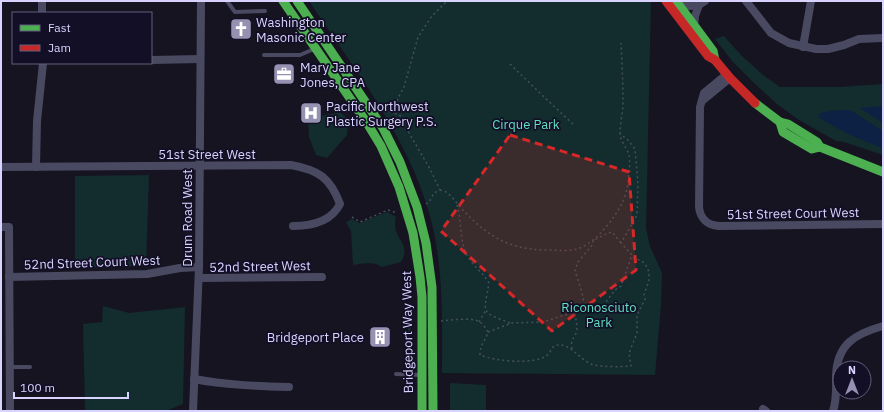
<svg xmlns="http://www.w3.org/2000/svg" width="884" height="412" font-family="'IBM Plex Sans',sans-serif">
<rect width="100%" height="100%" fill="#161421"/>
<g fill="#132c2d">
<path d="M309,1H651L646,228L650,246L662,273L661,305L655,375L442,373C442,321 444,268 430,216C408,136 354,69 309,1Z"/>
<path d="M724,36L741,55L763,75L780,87H839L883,84V155L844,142L836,141L799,120L777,104L754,83L733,62L715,39Z"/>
<path d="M340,112L348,119L347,135L327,158L316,155L309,137L308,121L321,116Z"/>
<path d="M149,175L146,266L75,268V176Z"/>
<path d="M387,212L396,217C395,220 395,223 395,226C397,241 411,246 401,262L382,267C374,261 362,264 353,265L351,231L346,222L352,219L359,223Z"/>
<path d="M103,306L129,313L185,307L183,404L166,411H85L83,324L102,322Z"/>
<path d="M412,318L410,335L411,359L409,360L408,358V320Z"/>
<path d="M450,383L486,385V411H450Z"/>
</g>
<g fill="#0d2144">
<path d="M883,106V123L860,108Z"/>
<path d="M846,110L852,111L883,131V148C861,140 840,131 820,118L818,114L829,111Z"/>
</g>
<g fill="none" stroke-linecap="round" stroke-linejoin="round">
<g stroke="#44505f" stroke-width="1.5" stroke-dasharray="2 3" stroke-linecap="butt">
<path d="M510,64L542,95L575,126"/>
<path d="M384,112L387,111L394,113"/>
<path d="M440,190L446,192L451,196C478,229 502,250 547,250C558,250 569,252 580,248C596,242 615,218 622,203C628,192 631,167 629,155C627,147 620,142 620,133C620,123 623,113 623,103C623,83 622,63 621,43"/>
<path d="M426,204L429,202L434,193L440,190L430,169L409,133L406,121L401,116L394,113L398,98L404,87L418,37L432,16L447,1"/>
<path d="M457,205C462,221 459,237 466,253C471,265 483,272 489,283C484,314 479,311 510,323"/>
<path d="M352,217L360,222L388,210L397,213"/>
<path d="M441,321C451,320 472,317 480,322C483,324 486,329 488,332C485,343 480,343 480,355C495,361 532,365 546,356C550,354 551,349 554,346C570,340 579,361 594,365C605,367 620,367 631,366L629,353L637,333V315L645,299L644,295L649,280V272L647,267L642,261L631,257"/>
<path d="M479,322L486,310"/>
<path d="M488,332L512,323L543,322L581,310H596L602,307L615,290L621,286L632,255L621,243L637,215L638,184L635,149L628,140L620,134"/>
<path d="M572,349C570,338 575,339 577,330C577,324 576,320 575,314L578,309L583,308C586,298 577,280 575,270L578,262L593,244V240C600,238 606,233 612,232L621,243"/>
</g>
<g stroke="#4a4962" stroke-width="4">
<path d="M227,1L235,12L265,11"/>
<path d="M264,55H300L314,49"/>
<path d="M10,367H30"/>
<path d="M396,374L421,375"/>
</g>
<g stroke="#4a4962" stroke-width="8">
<path d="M42,1V13"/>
<path d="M746,1L771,33L789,43L816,49H828L844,45L859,39L883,38"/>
<path d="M678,4C687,7 697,7 705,1"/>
<path d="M694,26L695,16L699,5"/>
<path d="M803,47L811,1"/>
<path d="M151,60L200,59"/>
<path d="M727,74L704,93L700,107L699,207C700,218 707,225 719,226L883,224"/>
<path d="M702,101L730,78"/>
<path d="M1,167L291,165C318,170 330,177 340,204C331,222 312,226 293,226"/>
<path d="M36,167L37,121L43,63"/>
<path d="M1,227H9L10,411"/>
<path d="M9,277L147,274L180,268L199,267"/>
<path d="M199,278L322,277"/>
<path d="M194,379C225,385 257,386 289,387"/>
<path d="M763,409L766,411"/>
<path d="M193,411L199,267L201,1"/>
<path d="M833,411C837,400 836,388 836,376C837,344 855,334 883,326"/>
</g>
<g stroke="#4caf50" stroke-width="9">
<path d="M283,1L367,123L381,146L399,187L413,233L420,277L422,297V411"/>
<path d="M297,1L383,128L400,162L417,207L426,243L432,287L433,411"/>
<path d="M676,1L713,51L715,60"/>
<path d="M755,103L780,122L788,124L817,142L820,147L883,172"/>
<path d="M780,122L783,132L812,149L820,147"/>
</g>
<path stroke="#c62828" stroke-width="9" d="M666,1L708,56L715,60L730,78L755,103"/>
</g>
<path fill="#d62828" fill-opacity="0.2" stroke="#d62828" stroke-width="3" stroke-dasharray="8 5" stroke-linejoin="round" d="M510,135L629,172L636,270L552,331L441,231Z"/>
<defs>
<g id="church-square" transform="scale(1.15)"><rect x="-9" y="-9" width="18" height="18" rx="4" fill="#9591b1" stroke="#130f26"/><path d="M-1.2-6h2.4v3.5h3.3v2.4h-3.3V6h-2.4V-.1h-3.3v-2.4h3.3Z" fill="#fff"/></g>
<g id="office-square" transform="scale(1.15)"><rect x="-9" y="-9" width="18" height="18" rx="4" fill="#9591b1" stroke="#130f26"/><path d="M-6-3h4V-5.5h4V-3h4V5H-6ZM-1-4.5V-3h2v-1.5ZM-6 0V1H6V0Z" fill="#fff"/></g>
<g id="hospital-square" transform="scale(1.15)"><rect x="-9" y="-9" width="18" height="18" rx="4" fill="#9591b1" stroke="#130f26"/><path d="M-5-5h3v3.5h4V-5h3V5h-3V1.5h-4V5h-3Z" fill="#fff"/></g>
<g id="building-square" transform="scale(1.15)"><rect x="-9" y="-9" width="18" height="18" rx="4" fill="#9591b1" stroke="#130f26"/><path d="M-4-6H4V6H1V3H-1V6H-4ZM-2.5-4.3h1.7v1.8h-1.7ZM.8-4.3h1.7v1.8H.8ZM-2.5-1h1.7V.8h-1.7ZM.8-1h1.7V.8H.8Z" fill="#fff"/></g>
</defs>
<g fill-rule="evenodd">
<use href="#church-square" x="241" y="29"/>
<use href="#office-square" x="284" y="74"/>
<use href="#hospital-square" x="311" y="113"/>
<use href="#building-square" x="380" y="337"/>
</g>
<g text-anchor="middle" stroke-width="3.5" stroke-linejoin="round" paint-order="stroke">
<g font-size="13" fill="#d9d4ff" stroke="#130f26" text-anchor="start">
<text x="256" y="27">Washington<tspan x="256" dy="15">Masonic Center</tspan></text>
<text x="300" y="72">Mary Jane<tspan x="300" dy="15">Jones, CPA</tspan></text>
<text x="326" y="111">Pacific Northwest<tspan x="326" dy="15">Plastic Surgery P.S.</tspan></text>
<text x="364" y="342" text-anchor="end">Bridgeport Place</text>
</g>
<g font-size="13" fill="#5fe0c0" stroke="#130f26">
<text x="526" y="129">Cirque Park</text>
<text x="599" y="312">Riconosciuto<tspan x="599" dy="15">Park</tspan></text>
</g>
<g font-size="13" fill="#d9d4ff" stroke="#130f26">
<text x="207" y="159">51st Street West</text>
<text transform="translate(793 213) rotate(-1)" y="5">51st Street Court West</text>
<text transform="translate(187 218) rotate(-90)" y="5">Drum Road West</text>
<text transform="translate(92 262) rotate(-2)" y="5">52nd Street Court West</text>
<text transform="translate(260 266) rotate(-1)" y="5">52nd Street West</text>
<text transform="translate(407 332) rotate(-91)" y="5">Bridgeport Way West</text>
</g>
</g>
<rect width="884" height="412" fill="none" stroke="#d9d4ff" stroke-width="4"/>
<rect x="12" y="12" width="140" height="52" fill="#130f26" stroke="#625e7d"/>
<rect x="20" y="25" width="20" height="6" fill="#4caf50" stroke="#625e7d"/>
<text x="48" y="32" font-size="12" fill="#d9d4ff">Fast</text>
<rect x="20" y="45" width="20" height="6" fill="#c62828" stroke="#625e7d"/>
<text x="48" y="52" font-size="12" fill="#d9d4ff">Jam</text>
<g transform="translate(852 380)"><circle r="19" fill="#130f26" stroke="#625e7d"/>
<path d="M0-3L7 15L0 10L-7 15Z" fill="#9591b1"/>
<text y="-6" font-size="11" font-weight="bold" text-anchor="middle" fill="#d9d4ff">N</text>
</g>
<path d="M14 392v6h114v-6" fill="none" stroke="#d9d4ff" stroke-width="2"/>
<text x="20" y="392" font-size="12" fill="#d9d4ff" stroke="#130f26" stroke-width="3" paint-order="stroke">100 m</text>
</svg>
